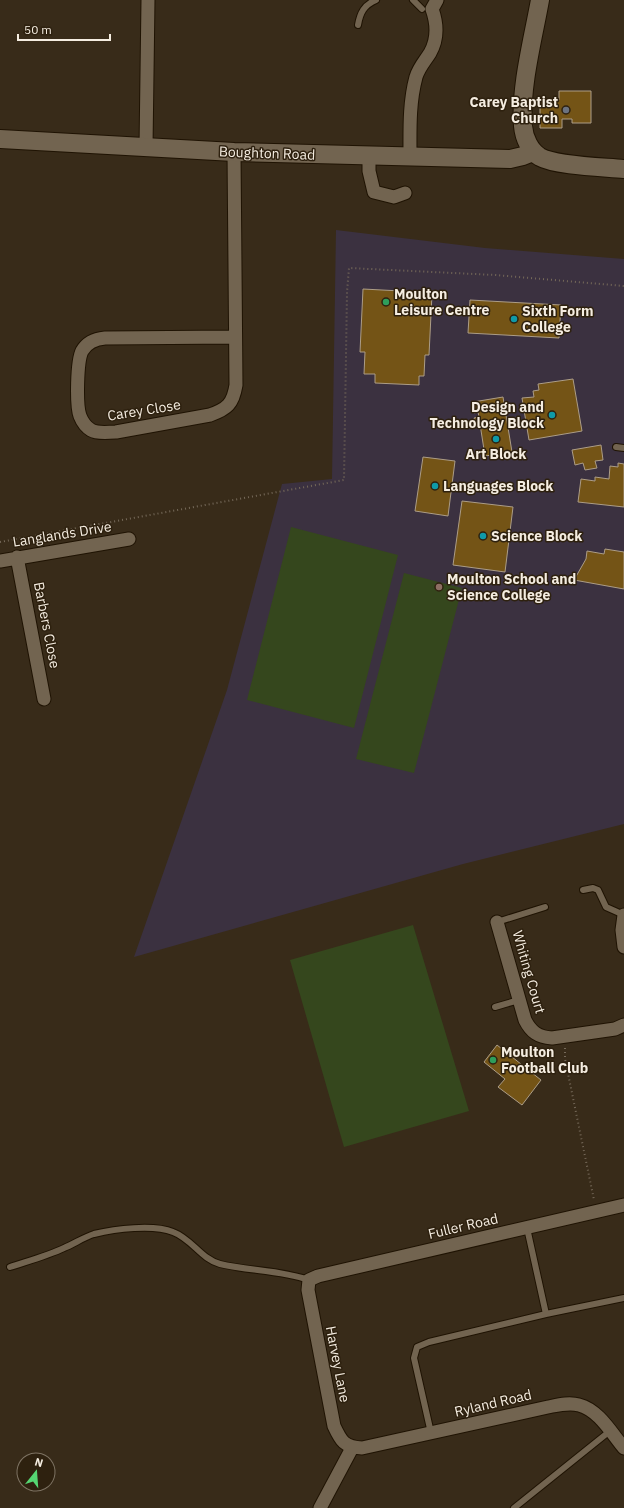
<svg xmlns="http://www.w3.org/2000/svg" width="624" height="1508" font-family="'IBM Plex Sans',sans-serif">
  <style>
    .education { fill: #3b3140 }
    .green { fill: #35471d }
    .building { fill: #745416; stroke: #ac9d87 }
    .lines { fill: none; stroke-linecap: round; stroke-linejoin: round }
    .lane-casing { stroke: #1f1303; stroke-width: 8 }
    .street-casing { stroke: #1f1303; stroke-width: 15 }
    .secondary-casing { stroke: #1f1303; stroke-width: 20 }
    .path { stroke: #756959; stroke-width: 2; stroke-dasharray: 1 3; stroke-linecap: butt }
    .lane { stroke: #726450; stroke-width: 6 }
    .street { stroke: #726450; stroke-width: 13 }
    .secondary { stroke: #726450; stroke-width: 18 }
    .worship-dot { fill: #6b7280; stroke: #2e210f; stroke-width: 1.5 }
    .leisure-dot { fill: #2e9e5b; stroke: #2e210f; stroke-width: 1.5 }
    .culture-dot { fill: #0f9aa8; stroke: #2e210f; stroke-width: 1.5 }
    .education-dot { fill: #8d6e63; stroke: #2e210f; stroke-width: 1.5 }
    .labels { text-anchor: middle; stroke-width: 3; stroke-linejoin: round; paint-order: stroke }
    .poi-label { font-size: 14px; font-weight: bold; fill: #f5ede1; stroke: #2e210f; text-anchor: start }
    .street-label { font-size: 14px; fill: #f5ede1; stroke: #2e210f }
  </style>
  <rect width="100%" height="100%" fill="#382b19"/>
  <path class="education" d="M336,230l149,18 139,11v565l-161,40 -329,93 93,-267 55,-206 50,-5z"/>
  <path class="green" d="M291,527l107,28 -44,173 -107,-28z
    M404,573l58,15 -48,185 -58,-14z
    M413,925l56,186 -125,36 -54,-187z"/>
  <path class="building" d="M559,91h32v32h-19v-4h-10v9h-22v-28h19z
    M363,289l38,2v2l31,1 -3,61h-4l-1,21h-5v9l-44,-2v-9h-11l1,-22h-5z
    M470,300l91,5 -2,33 -91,-5z
    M573,379l9,52 -53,9 -7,-42 12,-1 -1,-6 6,-1 -1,-6z
    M503,397l9,55 -27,4 -5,-32 -4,1 -2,-7 5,-1 -1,-5 -4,1 -1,-11z
    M601,445l2,15 -8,1 2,7 -12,2 -2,-7 -8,2 -3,-15z
    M423,457l32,4 -7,55 -33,-5z
    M618,463l6,1v43l-46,-5 3,-23 14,2v-4l14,2 1,-13 8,1z
    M462,501l51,6 -8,65 -52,-7z
    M605,549l19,3v37l-50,-9 12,-21 1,-8 17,3z
    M497,1045l44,35 -19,25 -24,-18 7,-8 -21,-17z"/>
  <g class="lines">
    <g class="lane-casing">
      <path id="lane" d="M413,0l9,9
        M358,25c2,-12 6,-20 18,-25
        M616,447l8,1
        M583,890l10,-2 5,2 8,17 18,8
        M497,922l48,-15
        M495,1007l24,-7
        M527,1228l19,86
        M10,1267c18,-6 37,-11 54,-19 10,-4 20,-11 30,-14 21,-5 59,-10 79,-2 19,7 28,27 47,32 29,7 60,6 89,16
        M431,1433l-17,-75 3,-11 12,-5 117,-28 78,-16
        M514,1508l96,-77"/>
    </g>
    <g class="street-casing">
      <path id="street" d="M146,147l2,-147
        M234,152l2,233c-3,19 -9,24 -26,30l-94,17c-8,0 -18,2 -25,-2 -5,-3 -9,-9 -11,-14 -4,-11 -3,-55 2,-65 5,-9 13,-12 23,-13l130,-1
        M369,156v15l5,21 20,5 11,-4
        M410,156c0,-27 -1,-53 6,-79 3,-10 9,-16 14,-24 8,-14 7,-30 2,-44l5,-9
        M17,557l27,142
        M0,561l129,-22
        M624,915l-2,15 2,17
        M497,922l28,98c6,12 13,17 27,18l63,-9 9,-4
        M624,1205l-306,71 -9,4 -1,10 26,136c7,15 10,21 28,22l186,-41c10,-2 21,-5 31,-2 20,5 33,29 45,43
        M320,1508l32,-60"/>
    </g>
    <g class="secondary-casing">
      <path id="secondary" d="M540,0c-7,39 -20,87 -17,126 1,12 7,25 17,31 16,9 64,10 84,12
        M0,139l234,13 276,7 13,-3 10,-4"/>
    </g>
    <path class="path" d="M0,542l344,-62 3,-188 2,-24 146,7 129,11
      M565,1048v11l29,141"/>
    <use href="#lane" class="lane"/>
    <use href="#street" class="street"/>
    <use href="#secondary" class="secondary"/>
  </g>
  <circle class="worship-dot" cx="566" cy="110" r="4"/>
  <g class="leisure-dot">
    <circle cx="386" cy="302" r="4"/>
    <circle cx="493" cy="1060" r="4"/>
  </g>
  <g class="culture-dot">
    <circle cx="514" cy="319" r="4"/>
    <circle cx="552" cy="415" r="4"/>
    <circle cx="496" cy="439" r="4"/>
    <circle cx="435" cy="486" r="4"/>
    <circle cx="483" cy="536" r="4"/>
  </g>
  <circle class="education-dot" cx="439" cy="587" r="4"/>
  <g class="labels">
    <g class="poi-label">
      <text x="558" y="107" text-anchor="end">Carey Baptist<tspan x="558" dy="16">Church</tspan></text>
      <text x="394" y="299">Moulton<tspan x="394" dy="16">Leisure Centre</tspan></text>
      <text x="522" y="316">Sixth Form<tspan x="522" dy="16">College</tspan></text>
      <text x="544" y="412" text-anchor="end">Design and<tspan x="544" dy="16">Technology Block</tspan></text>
      <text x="496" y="459" text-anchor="middle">Art Block</text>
      <text x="443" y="491">Languages Block</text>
      <text x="491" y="541">Science Block</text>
      <text x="447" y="584">Moulton School and<tspan x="447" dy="16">Science College</tspan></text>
      <text x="501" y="1057">Moulton<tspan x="501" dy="16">Football Club</tspan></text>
    </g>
    <g class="street-label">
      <text transform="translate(267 153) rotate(2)" y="5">Boughton Road</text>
      <text transform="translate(144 410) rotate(-9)" y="5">Carey Close</text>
      <text transform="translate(62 534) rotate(-9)" y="5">Langlands Drive</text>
      <text transform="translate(47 625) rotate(79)" y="5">Barbers Close</text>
      <text transform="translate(529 972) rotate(74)" y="5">Whiting Court</text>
      <text transform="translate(463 1226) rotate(-13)" y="5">Fuller Road</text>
      <text transform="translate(338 1364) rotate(79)" y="5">Harvey Lane</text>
      <text transform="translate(493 1403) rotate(-13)" y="5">Ryland Road</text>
    </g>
  </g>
  <g transform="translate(36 1472) rotate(17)"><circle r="19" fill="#2e210f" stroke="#7e7363"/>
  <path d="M0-3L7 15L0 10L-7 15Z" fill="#55d672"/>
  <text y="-6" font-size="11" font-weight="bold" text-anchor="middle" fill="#f5ede1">N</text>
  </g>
  <path d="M18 34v6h92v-6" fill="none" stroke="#f5ede1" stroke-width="2"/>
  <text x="24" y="34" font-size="12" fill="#f5ede1" stroke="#2e210f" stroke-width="3" paint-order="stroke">50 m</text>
</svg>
